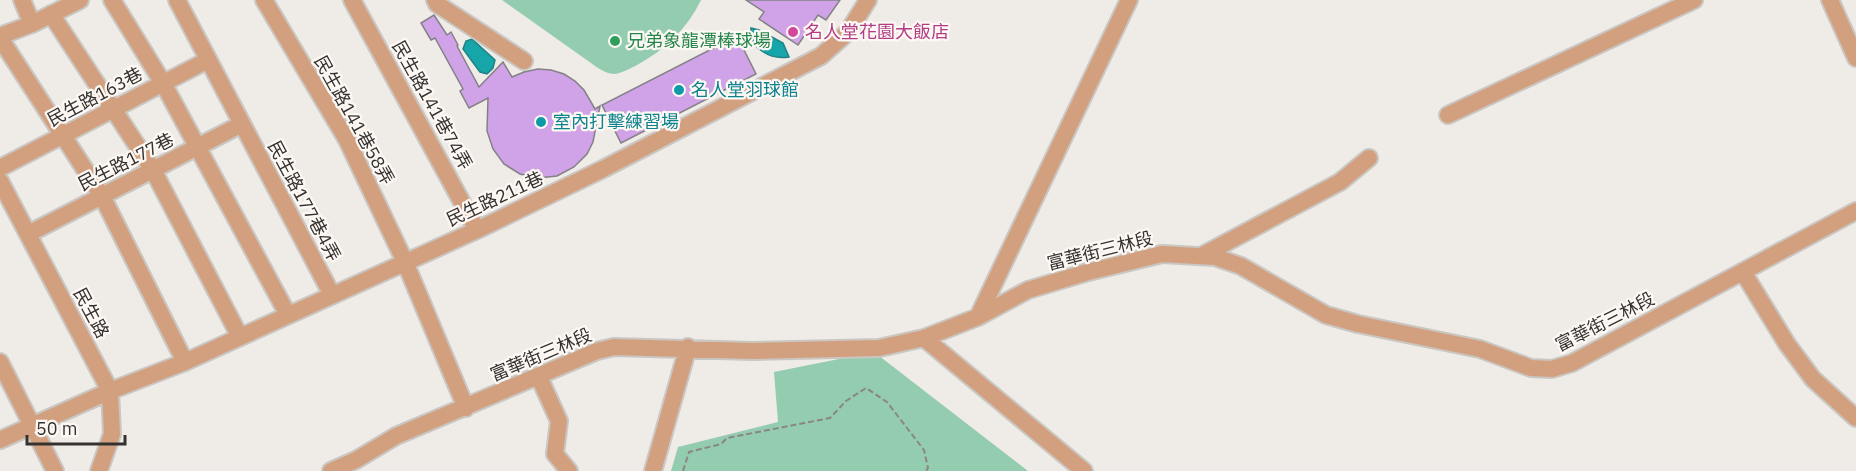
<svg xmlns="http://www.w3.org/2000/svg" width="1856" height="471" font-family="'IBM Plex Sans','Noto Sans TC',sans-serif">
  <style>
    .green { fill: #94ccb0 }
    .water { fill: #16a5a9; stroke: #1f8285; stroke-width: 1.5 }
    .building { fill: #d0a2e7; stroke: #848186; stroke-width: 1.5 }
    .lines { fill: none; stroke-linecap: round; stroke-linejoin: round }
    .minor-casing { stroke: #cac6c2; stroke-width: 20 }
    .path { stroke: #898683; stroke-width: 2; stroke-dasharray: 6 3; stroke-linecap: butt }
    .minor { stroke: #d3a07f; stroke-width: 16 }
    .hotel-dot { fill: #d1479c; stroke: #fdf8f3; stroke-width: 2 }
    .leisure-dot { fill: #2e9e5b; stroke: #fdf8f3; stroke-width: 2 }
    .culture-dot { fill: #0f9aa8; stroke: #fdf8f3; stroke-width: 2 }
    .labels { text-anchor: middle; stroke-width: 4.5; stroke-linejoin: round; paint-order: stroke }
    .hotel-label { font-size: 18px; fill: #b23c85; stroke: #fdf8f3; text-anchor: start }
    .leisure-label { font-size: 18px; fill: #27864d; stroke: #fdf8f3; text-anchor: start }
    .culture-label { font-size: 18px; fill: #0d838f; stroke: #fdf8f3; text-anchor: start }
    .street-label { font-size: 18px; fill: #343230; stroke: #fdf8f3 }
  </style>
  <rect width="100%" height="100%" fill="#efebe6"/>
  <path class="green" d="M502,0h199c-14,29 -36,50 -64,65 -6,3 -15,8 -22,9 -6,0 -12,-3 -17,-6z
    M874,352l154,119h-357l7,-24 100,-25 -4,-50z"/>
  <path class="water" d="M751,28l8,2 24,13 6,14c-18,3 -40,-8 -38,-29z
    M472,39l23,21 -2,8 -6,6 -7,-2 -17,-23 3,-8z"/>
  <path class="building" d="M746,0h94l-14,20 -8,-5 -20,30 -39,-26 5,-7z
    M434,15l13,20 4,-3 7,13 -1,1 22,41 24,-25 9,15 12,-5 14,-3 13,1 13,4 11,7 9,9 11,19 5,-3 -7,36 -6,12 -13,13 -17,9 -19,2 -18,-4 -16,-10 -11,-15 -6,-18 1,-33 -19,10 -9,-17 3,-2 -28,-51 -4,2 -10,-17z
    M737,36l19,38 -135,69 -19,-38z"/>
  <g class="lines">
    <g class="minor-casing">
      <path id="minor" d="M22,0l10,24
        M112,0l51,83 125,232
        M177,0l155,295
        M264,0l83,140 58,122 61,146
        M352,0l125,230
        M435,0l2,4 87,57
        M1830,0l26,58
        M51,14l102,156 87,167
        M0,36l32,-12 48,-24
        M0,38l102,158 83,166
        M1448,115l246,-115
        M0,168l208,-108
        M0,181l110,210 2,43 -13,37
        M28,234l214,-110
        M1201,256l139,-74 29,-24
        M1743,272l44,72 26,35 43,39
        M978,317l151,-317
        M924,338l160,133
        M0,362l55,109
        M539,377l20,44 -4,33 14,17
        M0,440l110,-49 75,-29 292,-132 126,-61 218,-113 27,-24 20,-32
        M331,471l25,-11 40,-24 201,-85 17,-4 139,4 126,-3 45,-10 54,-21 50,-27 60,-18 74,-18 53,3 26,9 85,49 32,9 122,25 51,19 21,1 20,-6 284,-152
        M653,471l35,-124"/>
    </g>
    <path class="path" d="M683,471l6,-19 32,-8 6,-6 103,-20 16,-17 20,-13 21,14 37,48 4,18 -2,3"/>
    <use href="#minor" class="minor"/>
  </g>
  <circle class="hotel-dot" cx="793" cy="32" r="6"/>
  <circle class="leisure-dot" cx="615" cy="41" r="6"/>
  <g class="culture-dot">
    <circle cx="679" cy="90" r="6"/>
    <circle cx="541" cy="122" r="6"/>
  </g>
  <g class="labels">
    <g class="hotel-label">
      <text x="805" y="38">名人堂花園大飯店</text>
    </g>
    <g class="leisure-label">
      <text x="627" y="47">兄弟象龍潭棒球場</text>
    </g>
    <g class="culture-label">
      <text x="691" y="96">名人堂羽球館</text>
      <text x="553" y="128">室內打擊練習場</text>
    </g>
    <g class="street-label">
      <text transform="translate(95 97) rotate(-28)" y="6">民生路163巷</text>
      <text transform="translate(432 105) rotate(61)" y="6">民生路141巷74弄</text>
      <text transform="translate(354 120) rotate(61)" y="6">民生路141巷58弄</text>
      <text transform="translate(126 162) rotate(-27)" y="6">民生路177巷</text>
      <text transform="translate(495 199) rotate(-25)" y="6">民生路211巷</text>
      <text transform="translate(304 201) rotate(62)" y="6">民生路177巷4弄</text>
      <text transform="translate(1100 251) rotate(-14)" y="6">富華街三林段</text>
      <text transform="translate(91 313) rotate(62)" y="6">民生路</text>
      <text transform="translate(1605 322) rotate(-27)" y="6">富華街三林段</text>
      <text transform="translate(541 355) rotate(-23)" y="6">富華街三林段</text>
    </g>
  </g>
  <path d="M27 435v9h98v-9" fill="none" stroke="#343230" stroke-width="3"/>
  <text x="36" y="435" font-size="18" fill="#343230" stroke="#fdf8f3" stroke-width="4.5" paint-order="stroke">50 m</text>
</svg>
